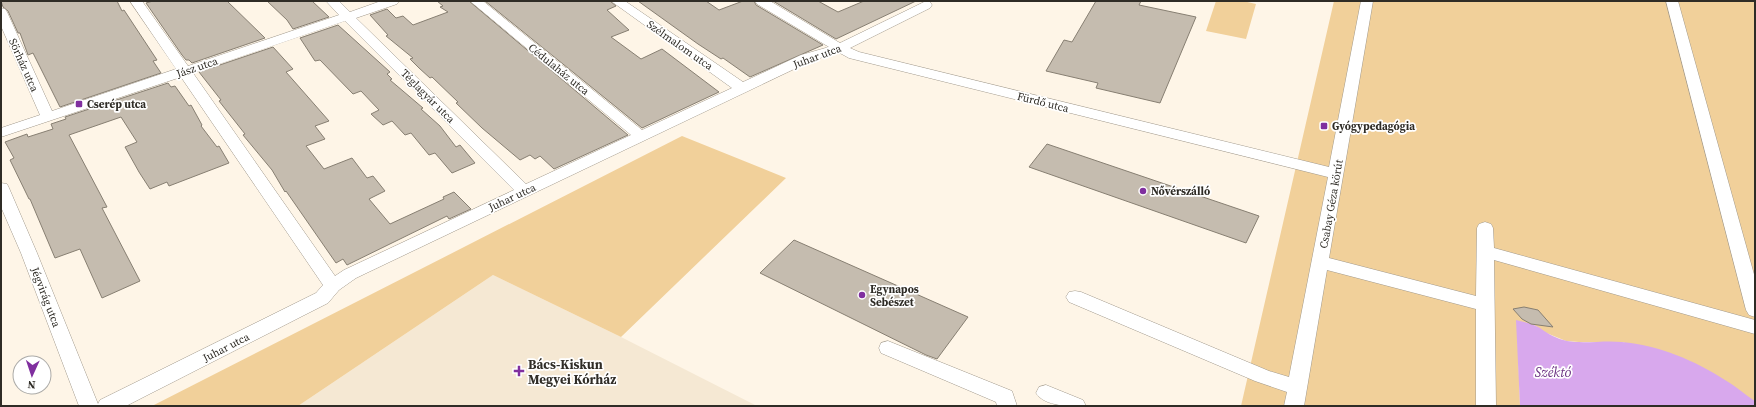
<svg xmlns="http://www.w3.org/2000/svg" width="1756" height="407" font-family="'Source Serif 4',serif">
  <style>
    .built { fill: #f5e8d3 }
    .green { fill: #f1d09a }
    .water { fill: #d8a8ed }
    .building { fill: #c5bcaf; stroke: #877f72 }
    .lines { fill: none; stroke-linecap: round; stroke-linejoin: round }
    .minor-casing { stroke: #a29a8d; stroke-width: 1 }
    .minor { fill: #fff; fill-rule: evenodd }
    .poi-dot { fill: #802f9f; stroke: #fff; stroke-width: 1.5 }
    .labels { text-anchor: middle; stroke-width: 3.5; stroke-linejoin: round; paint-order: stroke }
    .street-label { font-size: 11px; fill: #2f2c26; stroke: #fff }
    .poi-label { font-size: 11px; font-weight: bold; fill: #2f2c26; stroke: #fff; text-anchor: start }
    .near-poi-label { font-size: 13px; font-weight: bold; fill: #2f2c26; stroke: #fff; text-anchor: start }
    .near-water-label { font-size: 14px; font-style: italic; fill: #6b3181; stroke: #fff }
  </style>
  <rect width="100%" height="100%" fill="#fef5e7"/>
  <path class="built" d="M493,275l128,62 136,69h-459z"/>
  <path class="green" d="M1216,1h27l13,3 -10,35 -40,-8z
    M1334,1h421v400l-132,-59h-44l-13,-1 -22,-9 -8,-6 -19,-5 3,85h-279z
    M682,136l104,42 -165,159 -128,-62 -195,131h-146z"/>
  <path class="water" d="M1516,320c8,2 18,4 24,8 8,6 17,11 27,13 18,3 37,-1 55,1 36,3 74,19 103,38 11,6 20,15 30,21v5h-235z"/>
  <path class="building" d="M1,1h116l5,10 2,-1 33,50 -4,1 8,12 -101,34 -27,-54 -5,2 -8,-22h-2l-10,-22 -5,-4z
    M153,1h74l38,37 -73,25 -3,-3h-3l-4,-5 -36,-52z
    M267,1h45l17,16 -36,12 -6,-9z
    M437,1h32l159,134 -74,34 -14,-13 -5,3 -5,-4 -10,5 -38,-32 -26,-25 2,-1 -26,-25 -2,1 -11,-10 -9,-9 3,-1 -27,-22 2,-1 -18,-20 17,-6 9,9 7,-2 10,9 35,-13 -8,-5 3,-1z
    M485,1h125l6,5 -9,4 22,20 -18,7 30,22 21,-10 57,43 -77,36z
    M638,1h68l13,9 24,-9h11l2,4 67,40 -73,32 -27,-19 -2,1 -23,-15z
    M773,1h45l20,11 26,-11h52l-80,38z
    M1096,1h45l-2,4 57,12 -36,86 -64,-15 2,-5 -52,-12 18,-31 8,2z
    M338,25l52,47 -3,2 5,5 -2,1 33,28 -2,1 19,17 16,21 4,-2 15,18 -23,10 -17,-20 -6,2 -18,-22 -6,2 -13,-14 -9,4 -12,-11 8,-4 -18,-19 -8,3 -33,-34 -5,1 -15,-23z
    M273,47l20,22 -7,3 43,49 -14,5 10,13 -19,7 18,23 28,-11 15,20 6,-2 12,15 -16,8 21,25 54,-25 -1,-2 11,-5 17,17 -22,10 -2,-3 -100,49 -4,-6 -7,4 -50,-72 -1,1 -13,-22 -29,-35 2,-1 -26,-33 2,-1 -22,-28z
    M168,83l3,4 4,-1 14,20 2,-1 11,20 -1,1 16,21 2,-1 10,17 -60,23 -2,-4 -17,7 -11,-17 -14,-25 12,-5 -16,-25 -52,18 38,72 -5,1 38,73 -38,17 -22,-49 -25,9 -25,-59h-1l-19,-39 4,-2 -9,-16 22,-8 1,3 25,-8 -2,-5 15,-5 -1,-2z
    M1047,144l212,72 -13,27 -217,-76z
    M794,240l174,77 -31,42 -11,-4 -166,-82z
    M1524,307l14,3 15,17 -22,-3 -9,-5 -9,-10z"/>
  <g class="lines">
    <g class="minor-casing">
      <path id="minor" d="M130,1h12l46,65 151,-51 -13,-14h13l11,11 31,-11h18l-2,3 -41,14 170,166 105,-49 -161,-134h13l159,129 90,-42 -121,-87h14l118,81 58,-27 28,-8 -72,-43 -2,-3h15l70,42 86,-42 4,1 2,3 -2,3 -80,40 9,4 470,115 32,-166h12l-44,257 147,38 1,-68 2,-4 6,-2 6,2 2,4 1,20 261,72v14l-261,-74 2,146h-20v-97l-149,-39 -23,136h-20l3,-14 -32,-11 -186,-79 -3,-5 3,-5 6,-1 6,1 188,79 20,6 39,-200 -479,-119 -11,-6 -27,9 -455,217 -17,12 -11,13 -202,103h-47l-58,-153 -20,-46v-24l6,1 2,4 28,65 61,151 2,-4 216,-107 7,-8 -142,-208 -180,60v-9l39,-13 -39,-89v-18l4,1 2,3 45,99 124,-42zM345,21l169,169 -170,80 -9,6 -142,-203z
        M1666,1h12l77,277v39l-6,-2 -3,-5z
        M888,341l124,50 5,15h-20l-1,-4 -115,-49 -2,-5 2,-5z
        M1046,385l37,15 3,6c-16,0 -41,1 -50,-13l3,-6z"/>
    </g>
    <use href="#minor" class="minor"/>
  </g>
  <g class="poi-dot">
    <rect x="75" y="100" width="8" height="8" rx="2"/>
    <rect x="1320" y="122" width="8" height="8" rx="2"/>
    <circle cx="1143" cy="191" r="4"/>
    <circle cx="862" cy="295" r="4"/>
    <path d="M517 365h4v4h4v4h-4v4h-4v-4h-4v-4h4z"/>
  </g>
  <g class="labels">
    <g class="street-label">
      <text transform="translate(680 45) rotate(35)" y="4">Szélmalom utca</text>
      <text transform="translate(817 56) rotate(-20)" y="4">Juhar utca</text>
      <text transform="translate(24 65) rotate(66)" y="4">Sörház utca</text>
      <text transform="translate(197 67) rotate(-19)" y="4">Jász utca</text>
      <text transform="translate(559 69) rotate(39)" y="4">Cédulaház utca</text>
      <text transform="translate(428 96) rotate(45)" y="4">Téglagyár utca</text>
      <text transform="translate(1043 102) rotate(14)" y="4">Fürdő utca</text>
      <text transform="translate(512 197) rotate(-25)" y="4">Juhar utca</text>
      <text transform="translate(1331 204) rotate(-80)" y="4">Csabay Géza körút</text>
      <text transform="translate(46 297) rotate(69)" y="4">Jégvirág utca</text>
      <text transform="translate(226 347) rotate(-27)" y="4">Juhar utca</text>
    </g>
    <g class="poi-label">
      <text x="87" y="108">Cserép utca</text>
      <text x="1332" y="130">Gyógypedagógia</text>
      <text x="1151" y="195">Nővérszálló</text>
      <text x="870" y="293">Egynapos<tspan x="870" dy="13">Sebészet</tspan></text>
    </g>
    <g class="near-poi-label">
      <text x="528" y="369">Bács-Kiskun<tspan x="528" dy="15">Megyei Kórház</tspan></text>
    </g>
    <g class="near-water-label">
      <text x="1553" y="377">Széktó</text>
    </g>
  </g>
  <rect width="1756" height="407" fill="none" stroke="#2f2c26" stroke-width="4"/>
  <g transform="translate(32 375) rotate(183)"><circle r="19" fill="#ffffff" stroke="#acaba8"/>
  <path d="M0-3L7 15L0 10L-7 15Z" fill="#802f9f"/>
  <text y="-6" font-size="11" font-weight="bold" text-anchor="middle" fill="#2f2c26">N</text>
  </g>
</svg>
